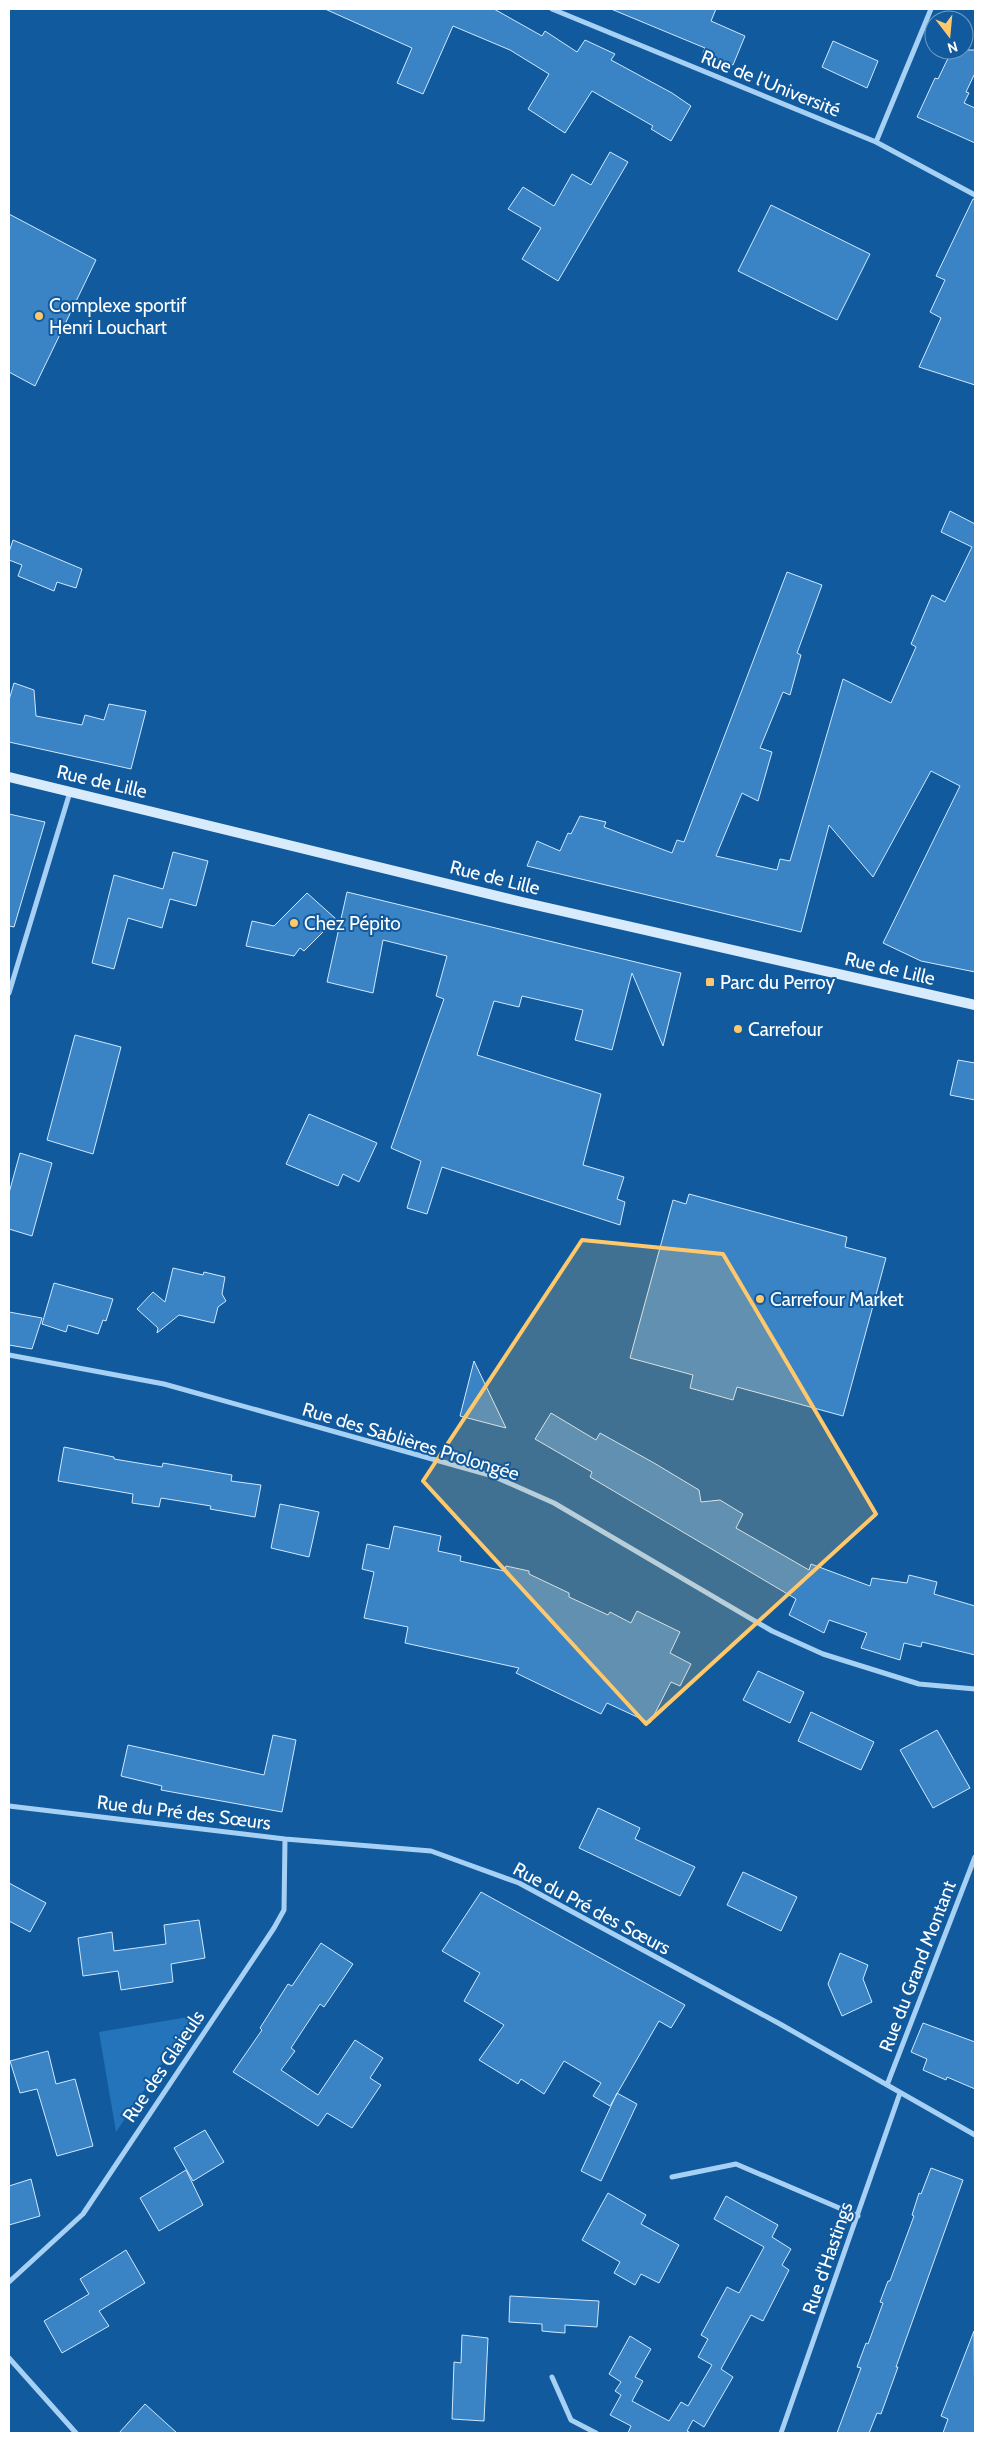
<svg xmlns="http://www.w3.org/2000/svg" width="984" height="2442" font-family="Cabin,sans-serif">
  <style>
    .green { fill: #2474bb }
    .building { fill: #3a83c4; stroke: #cfe8fe }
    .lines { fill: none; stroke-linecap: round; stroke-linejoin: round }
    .minor { stroke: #a7d0f5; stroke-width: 5 }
    .secondary { stroke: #d7ebfd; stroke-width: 10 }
    .marked { fill: #ffc86a; fill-opacity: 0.2; stroke: #ffc86a; stroke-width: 4; stroke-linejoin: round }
    .poi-dot { fill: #ffc86a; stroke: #115a9d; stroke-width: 2 }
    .labels { text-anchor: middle; stroke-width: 4; stroke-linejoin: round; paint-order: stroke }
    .street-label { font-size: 19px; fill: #fff; stroke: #115a9d }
    .poi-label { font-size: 19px; fill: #fff; stroke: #115a9d; text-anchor: start }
  </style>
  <rect width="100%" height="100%" fill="#115a9d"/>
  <path class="green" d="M194,2016l-78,116 -17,-100z"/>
  <path class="building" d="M325,9h169l48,27 3,-5 32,21 8,-12 30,14 -4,6 61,33 19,13 -20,35 -20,-12 2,-3 -61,-35 -27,42 -37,-24 21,-35 -39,-24 -57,-24 -30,68 -26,-11 15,-35z
    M611,9h105l-5,12 34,15 -12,29 -30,-12 2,-5z
    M833,41l45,20 -11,27 -45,-21z
    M952,50h23v23l-9,19 3,1 -5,10 11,5v35l-58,-26 18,-39 3,1z
    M610,152l18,10 -70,119 -36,-22 19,-31 -33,-19 15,-22 31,19 18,-32 19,11z
    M973,199h2v186l-56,-18 22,-49 -11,-6 15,-32 -9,-4z
    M771,205l99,49 -33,66 -99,-49z
    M9,214l87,46 -61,126 -26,-14z
    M950,511l25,13v448l-54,-11 -38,-18 77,-157 -29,-15 -58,106 -44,-52 -28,107 -274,-66 10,-25 23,10 8,-18 3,1 9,-18 26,6 -2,5 68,26 5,-13 7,2 103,-270 35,13 -25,68 4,2 -11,40 -7,-3 -23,56 12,4 -14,49 -16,-8 -26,63 61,14 3,-11 10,2 53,-182 48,24 25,-56 -5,-3 21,-49 13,7 27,-55 -31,-15z
    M13,540l69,29 -6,19 -19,-6 -3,9 -36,-15 4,-11 -13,-5v-8z
    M14,683l20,7 2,26 46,9 3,-10 19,5 5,-16 37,7 -15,58 -122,-27v-42z
    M9,814l36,8 -31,105 -5,-1z
    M173,852l35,9 -12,45 -26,-7 -8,29 -34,-10 -14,51 -22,-6 22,-88 49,14z
    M347,892l334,81 -18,73 -31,-73 -20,77 -37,-10 8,-30 -61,-14 -3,11 -25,-6 -17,54 124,39 -18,71 41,12 -7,22 8,3 -5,23 -178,-58 -15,47 -20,-6 14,-47 -30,-13 53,-149 -8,-3 11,-40 -64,-16 -10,53 -46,-11z
    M307,893l29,26 -32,32 -4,-3 -6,8 -48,-10 6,-25 22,5z
    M75,1035l46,12 -28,107 -46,-14z
    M958,1060l17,3v37l-25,-5z
    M309,1114l68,29 -18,39 -16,-8 -5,12 -52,-22z
    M20,1153l32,10 -20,73 -23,-7v-36z
    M689,1194l158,43 -2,10 41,11 -43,158 -106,-29 -4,13 -43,-12 3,-13 -63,-17 43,-158 13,4z
    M173,1268l30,7 1,-3 21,5 -3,17 4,7 -8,6 -4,16 -35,-8 -22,18 1,-5 -21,-19 16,-17 12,10z
    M54,1283l59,16 -7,22 -3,-1 -5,14 -30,-9 -2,7 -24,-8z
    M9,1312l33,6 -10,31 -23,-4z
    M474,1361l32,67 -46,-12z
    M551,1413l45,27 4,-7 54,30 45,27 2,12 19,-2 23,14 -7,14 73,42 2,-6 59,22 2,-8 35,5 2,-8 28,7 -3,12 41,12v49l-53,-13 -1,5 -17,-4 -4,17 -39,-12 6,-15 -38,-13 -5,13 -35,-18 7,-16 -206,-122 2,-5 -57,-33z
    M64,1447l50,10v2l48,8 1,-4 69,12 -1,6 30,4 -6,32 -45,-8 1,-3 -50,-8 -2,9 -27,-4 1,-9 -75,-13z
    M280,1504l39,8 -10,45 -38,-9z
    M394,1526l47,10 -3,15 23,5 -1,5 44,10 2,-5 23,5v3l40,19v4l39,18 2,-3 21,11 6,-12 43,21 -10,21 21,11 -11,22 -9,-4 -21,41 -43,-20 -6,11 -85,-41 3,-5 -114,-25 3,-16 -44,-9 10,-46 -12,-3 5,-25 22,5z
    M758,1671l46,21 -14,31 -47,-23z
    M811,1712l63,30 -13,28 -63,-29z
    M937,1730l33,58 -37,20 -33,-58z
    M273,1735l23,5 -14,72 -121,-22 1,-4 -41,-10 7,-31 136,30z
    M598,1808l42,20 -5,11 60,28 -15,29 -101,-48z
    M743,1872l54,25 -16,34 -54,-26z
    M9,1883l37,20 -16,29 -21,-11z
    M481,1892l204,113 -14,23 -12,-7 -49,85 -17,-10 8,-13 -37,-22 -20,33 -23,-15 -3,5 -39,-24 25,-35 -40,-24 16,-28 -38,-22z
    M199,1920l6,38 -34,6 2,18 -52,8 -3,-19 -35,5 -5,-38 34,-6 2,19 52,-7 -2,-19z
    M321,1943l32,21 -29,43 -4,-3 -29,44 4,3 -14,19 37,25 37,-55 28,18 -13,20 11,7 -29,43 -25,-15 -9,13 -85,-54 29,-42 -2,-2 28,-44 4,2z
    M840,1953l28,12 -5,14 9,23 -30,14 -14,-32z
    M923,2023l52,19v47l-28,-12 -1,3 -23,-10 4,-11 -16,-7z
    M48,2051l8,33 19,-5 18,67 -36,10 -20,-67 -17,4 -10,-32z
    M617,2093l20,11 -36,77 -20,-10z
    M205,2130l19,32 -31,19 -19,-33z
    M931,2168l32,12 -67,187h2l-17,47 -4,-1 -8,20h-32l24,-65 -4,-1 9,-24 2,1 15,-41 -3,-1 8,-21h2l24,-65 -2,-1 7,-22 2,1z
    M186,2170l17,35 -44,26 -19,-33z
    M31,2179l9,37 -31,9v-39z
    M608,2193l38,22 -5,9 38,21 -20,38 -18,-9 -6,11 -21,-12 6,-11 -38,-22z
    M726,2196l52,29 -6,12 19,12 -9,16 7,5 -26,51 -12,-6 -30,54 12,8 -29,50 -11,-7 -6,11 4,2h-63l3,-7 -21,-11 11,-20 -6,-4 6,-9 -12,-8 21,-38 21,13 -16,28 8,4 -11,20 37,20 12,-19 7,4 24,-41 -14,-8 10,-18 -7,-4 26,-48 12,6 25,-46 -50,-28z
    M126,2250l19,33 -46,28 10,15 -47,27 -18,-32 45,-27 -9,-15z
    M510,2296l89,5 -2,26 -32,-2v8l-13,-1 -10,-1v-7l-33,-2z
    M974,2331l1,102h-32l5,-14 -7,-3z
    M462,2335l26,3 -4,83 -32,-2 2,-57 7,1z
    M145,2404l32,29h-58z"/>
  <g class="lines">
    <path class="minor" d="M552,9l324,133 99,53
      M876,142l55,-133
      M9,993l61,-201
      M9,1355l155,29 329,92 61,27 218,128 51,23 96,30 56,5
      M9,1806l276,33 146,12 88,32 261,141 195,111
      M887,2085l88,-228
      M672,2177l64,-13 122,52
      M9,2282l74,-68 191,-286 10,-18 1,-71
      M9,2358l67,75
      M552,2377l19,43 25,13
      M781,2433l119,-340"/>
    <path class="secondary" d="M9,777l513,125 453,103"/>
  </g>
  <path class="marked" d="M582,1240l141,14 153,260 -230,210 -223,-243z"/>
  <g class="poi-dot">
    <circle cx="39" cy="316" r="5"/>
    <circle cx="294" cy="923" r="5"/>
    <rect x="705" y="977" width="10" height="10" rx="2.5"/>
    <circle cx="738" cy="1029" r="5"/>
    <circle cx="760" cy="1299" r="5"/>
  </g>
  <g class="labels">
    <g class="street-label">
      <text transform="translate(771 83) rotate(22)" y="7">Rue de l'Université</text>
      <text transform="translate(102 781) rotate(13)" y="7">Rue de Lille</text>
      <text transform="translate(495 877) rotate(14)" y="7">Rue de Lille</text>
      <text transform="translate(890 968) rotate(13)" y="7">Rue de Lille</text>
      <text transform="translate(411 1441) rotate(17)" y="7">Rue des Sablières Prolongée</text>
      <text transform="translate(184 1812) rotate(7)" y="7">Rue du Pré des Sœurs</text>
      <text transform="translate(592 1908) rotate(28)" y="7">Rue du Pré des Sœurs</text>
      <text transform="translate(917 1966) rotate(-69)" y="7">Rue du Grand Montant</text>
      <text transform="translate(163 2066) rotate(-56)" y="7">Rue des Glaieuls</text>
      <text transform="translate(827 2258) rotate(-71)" y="7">Rue d'Hastings</text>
    </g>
    <g class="poi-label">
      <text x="49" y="312">Complexe sportif<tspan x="49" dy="22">Henri Louchart</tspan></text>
      <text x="304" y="930">Chez Pépito</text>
      <text x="720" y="989">Parc du Perroy</text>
      <text x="748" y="1036">Carrefour</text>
      <text x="770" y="1306">Carrefour Market</text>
    </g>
  </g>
  <rect width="984" height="2442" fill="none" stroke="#ffffff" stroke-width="20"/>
  <g transform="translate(949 35) rotate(164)"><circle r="24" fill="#115a9d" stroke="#709cc4"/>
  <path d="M0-4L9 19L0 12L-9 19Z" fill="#ffc86a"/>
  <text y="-8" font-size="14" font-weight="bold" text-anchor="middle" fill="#ffffff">N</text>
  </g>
</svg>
